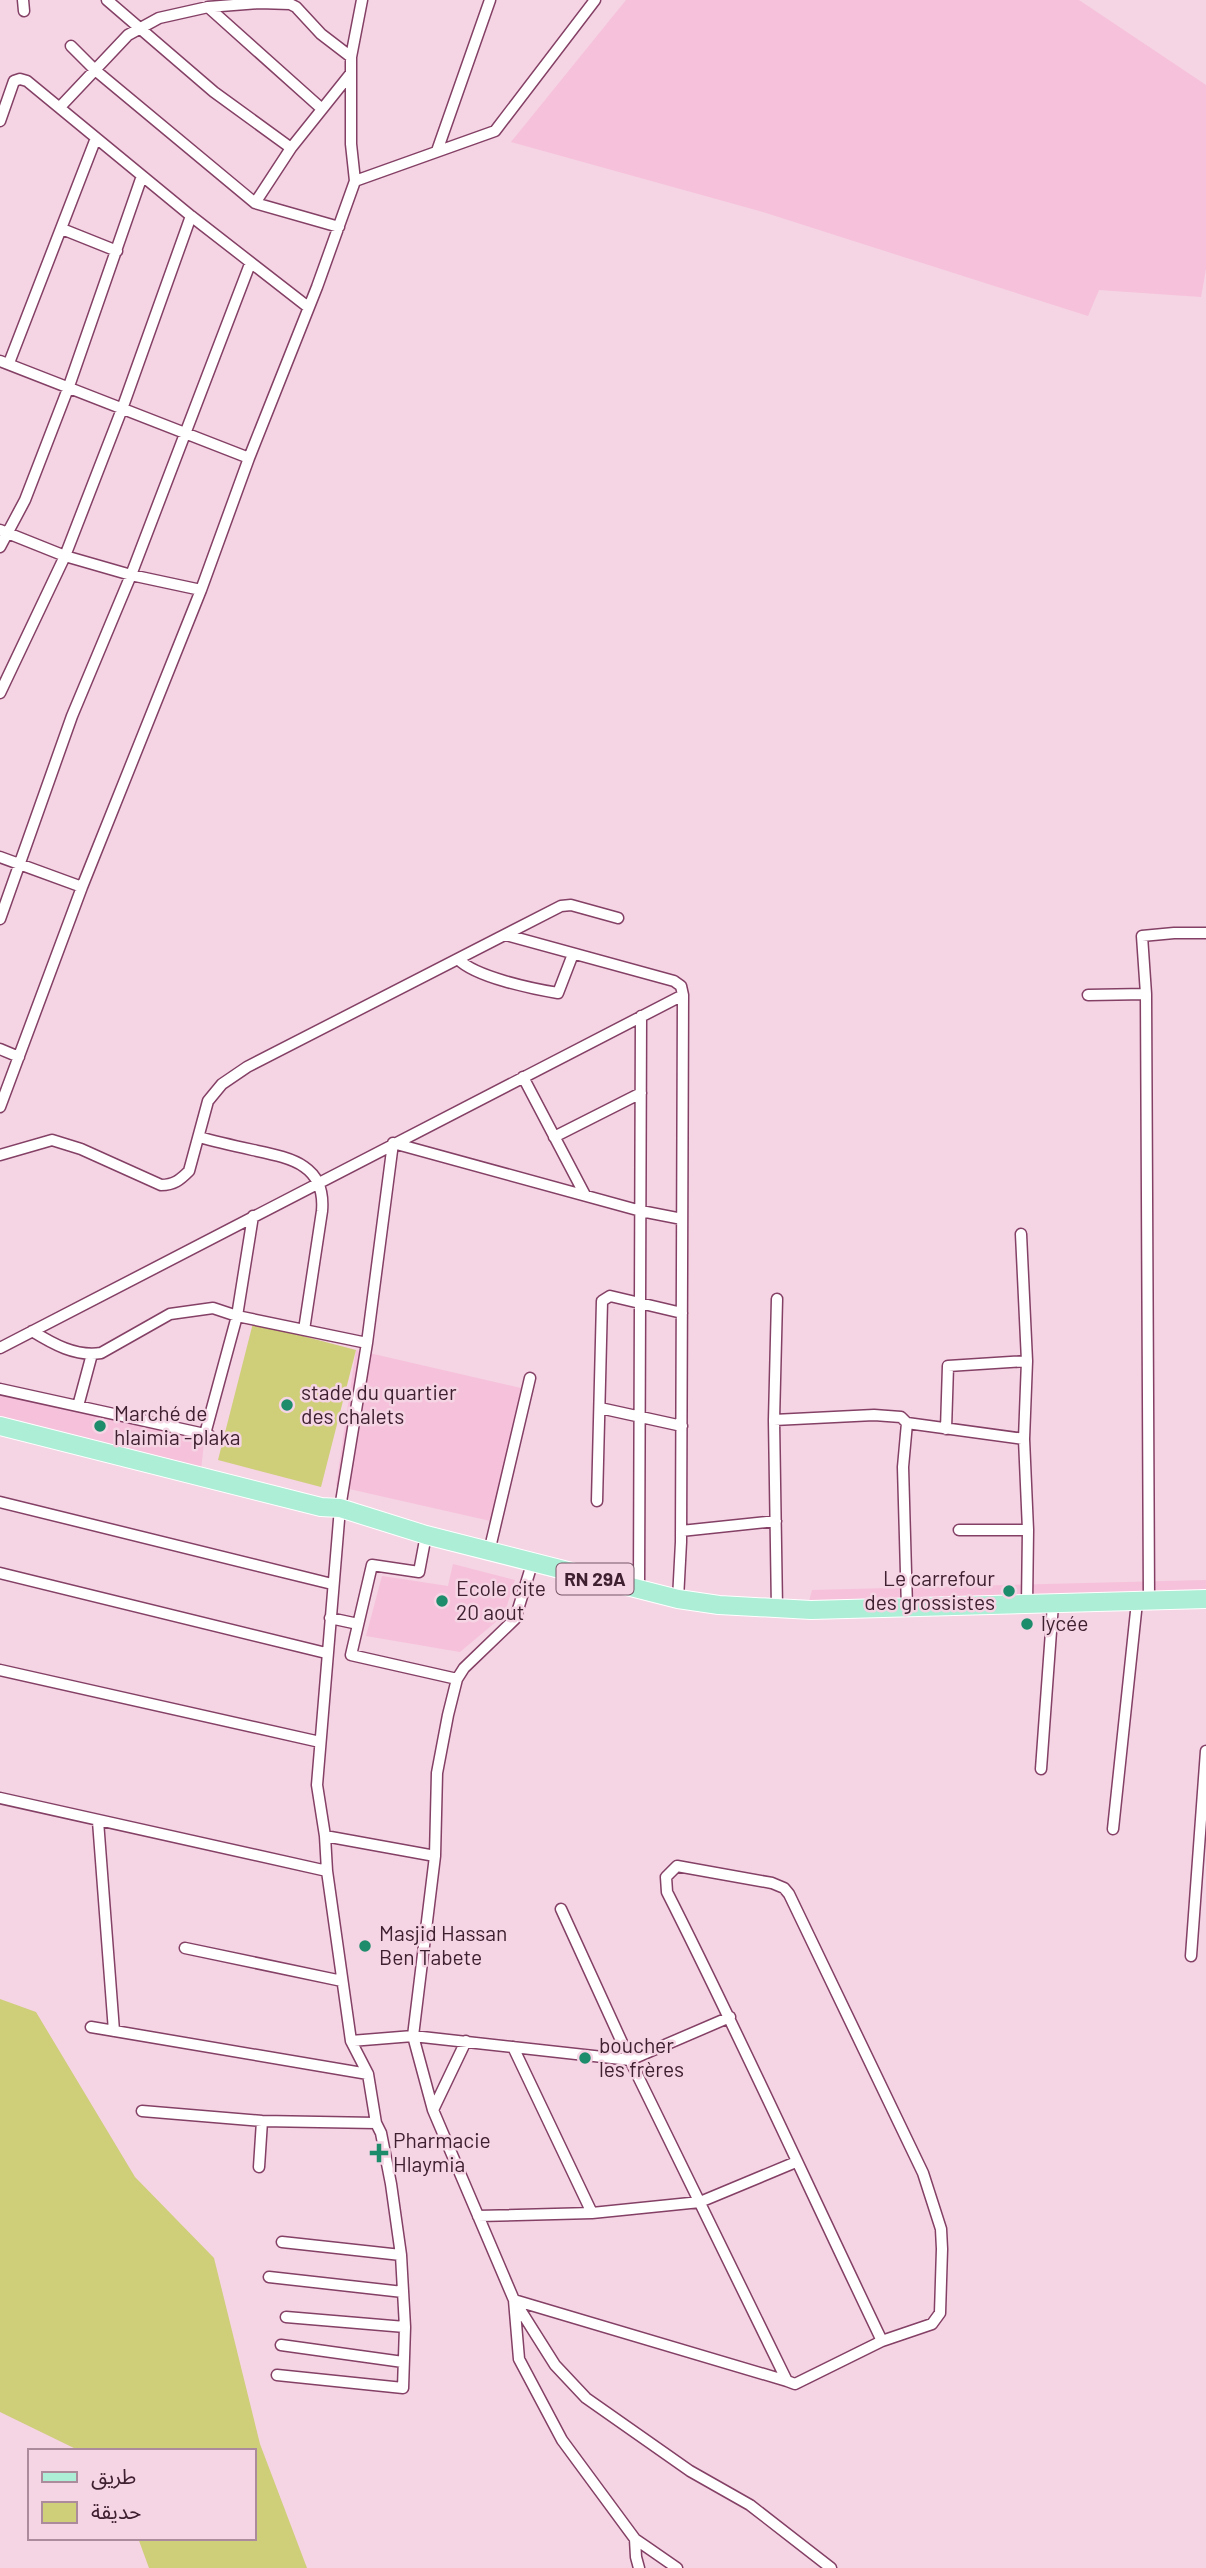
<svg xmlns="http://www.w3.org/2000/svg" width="1206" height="2568" font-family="Barlow,'Noto Sans Arabic',sans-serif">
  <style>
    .built { fill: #f6c1db }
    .green { fill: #cfce79 }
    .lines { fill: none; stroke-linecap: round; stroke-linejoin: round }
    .street-casing { stroke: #844065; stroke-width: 13 }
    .primary-casing { stroke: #fff; stroke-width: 20 }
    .street { stroke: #fff; stroke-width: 10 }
    .primary { stroke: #aceed6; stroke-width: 18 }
    .poi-dot { fill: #1d8c6b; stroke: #f5d4e4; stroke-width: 2.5 }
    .labels { text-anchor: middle; stroke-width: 5; stroke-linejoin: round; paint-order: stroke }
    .shield { fill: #f5d4e4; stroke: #755666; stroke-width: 2 }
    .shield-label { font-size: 19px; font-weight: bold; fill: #3e2030 }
    .poi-label { font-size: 21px; fill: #3e2030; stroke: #f5d4e4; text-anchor: start }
  </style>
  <rect width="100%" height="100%" fill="#f5d4e4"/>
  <path class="built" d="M626,0h453l127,85v184l-5,28 -102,-7 -11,26 -325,-104 -252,-70z
    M356,1350l165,38 -26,134 -159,-36z
    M0,1389l205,45 -4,36 -201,-52z
    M453,1564l62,16 -11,35 -44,37 -94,-16 16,-60 66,10z
    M1206,1580v12l-398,13 4,-15z"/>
  <path class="green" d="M253,1323l103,27 -35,137 -103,-27z
    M0,1999l36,13 99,165 79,81 46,186 47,124h-158l-11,-30h116v-87h-174l-80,-39z"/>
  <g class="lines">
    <g class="street-casing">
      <path id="street" d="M23,0l1,11
        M107,0l107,92 77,56
        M208,7l114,102
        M71,46l24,24 160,133 84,24
        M60,107l68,-72 31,-17 49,-11 51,-4 31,1 6,3 25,27 30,23
        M0,121l14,-40 6,-2 7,2 164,135 117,91
        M437,151l53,-151
        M355,181l-4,-37v-87l11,-57
        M255,203l36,-55 60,-75
        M62,229l55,22
        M0,361l249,97
        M9,363l87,-225
        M0,530l65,26 66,19 70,15
        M0,547l25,-47 44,-114 73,-210
        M0,693l65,-137 57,-147 69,-193
        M0,857l82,30
        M0,919l72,-203 59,-141 119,-311
        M506,935l168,46 7,5 2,9 -2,547 -3,57
        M458,959c17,18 75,30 100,34l15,-39
        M1146,994l3,607
        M1088,995l58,-1 -4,-58 32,-3h32
        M0,1049l19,8
        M523,1077l62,118
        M0,1107l82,-220 119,-297 48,-132 68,-171 38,-106 140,-50 100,-131
        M199,1137c18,5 36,9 54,13 37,8 73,14 69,61l-18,119
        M554,1137l87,-44
        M0,1155l52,-15 29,9 80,36c13,0 19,-5 28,-14l19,-70 14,-17 25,-17 314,-161 10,-1 47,13
        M1021,1234l6,127 -3,78 4,91 -1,75
        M777,1299l-3,121 100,-5 27,2 6,6 117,16
        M32,1331c21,13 44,26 69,22l69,-39 43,-6 24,8 130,27 26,-200 248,68 41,8
        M0,1348l683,-353
        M0,1389l209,46
        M78,1406l14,-52
        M600,1408l82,18
        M774,1420l3,189
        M946,1429l2,-63 79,-5
        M205,1434l32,-118 16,-100
        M597,1501l5,-200 8,-5 72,17
        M0,1502l332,82
        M959,1530h69
        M681,1531l95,-10
        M426,1535l-7,37 -47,-7 -21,90 106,24
        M489,1552l41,-174
        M532,1564l-17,55 -51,49 -7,11 -9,36 -11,58 -2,83 -22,180 20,74 81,190 41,65 31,33 104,73 60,34 81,63
        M0,1573l326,80
        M639,1590l2,-574
        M907,1608l-4,-141 4,-44
        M330,1618l28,6
        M0,1670l320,72
        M1041,1769l12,-165
        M0,1798l327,73
        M98,1821l16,210
        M1113,1829l24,-227
        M325,1836l110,20
        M561,1909l69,151 157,321 8,3 87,-43 50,-17 8,-11 2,-64 -1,-20 -18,-56 -134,-279 -5,-6 -12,-5 -95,-17 -11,11 1,15c75,148 143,299 215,449
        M185,1948l157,33
        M1191,1956l15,-205
        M91,2027l277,47
        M351,2041l62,-5 217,24 100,-43
        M513,2047l79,166
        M433,2110l33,-69
        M142,2111l120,10 114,2 -8,-49 -17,-33 -24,-170 -2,-35 -8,-51 23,-277 27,-165
        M259,2167l3,-46
        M478,2216l114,-3 108,-11 96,-40
        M282,2242l119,13
        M269,2277l134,15
        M286,2317l119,10
        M281,2345l122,17
        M277,2375l126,13 2,-61 -4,-72 -10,-71 -10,-51 -5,-10
        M635,2539l1,18 3,11
        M677,2568l-42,-29 -73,-99 -43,-81 -5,-59 273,81"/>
    </g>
    <g class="primary-casing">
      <path id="primary" d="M0,1426l321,81 19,1 86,27 252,64 41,6 92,5 395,-11"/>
    </g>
    <use href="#street" class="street"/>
    <use href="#primary" class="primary"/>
  </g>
  <g class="poi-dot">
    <circle cx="287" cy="1405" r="7"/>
    <circle cx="100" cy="1426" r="7"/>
    <circle cx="1009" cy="1591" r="7"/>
    <circle cx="442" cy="1601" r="7"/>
    <circle cx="1027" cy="1624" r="7"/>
    <circle cx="365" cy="1946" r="7"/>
    <circle cx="585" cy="2058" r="7"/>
    <path d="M375.5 2142.5h7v7h7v7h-7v7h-7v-7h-7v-7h7z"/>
  </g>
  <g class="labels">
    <rect class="shield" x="556.5" y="1563.5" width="77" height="31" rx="5"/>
    <g class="shield-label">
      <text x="595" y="1586">RN 29A</text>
    </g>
    <g class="poi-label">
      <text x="301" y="1400">stade du quartier<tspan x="301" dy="24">des chalets</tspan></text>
      <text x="114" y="1421">Marché de<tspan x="114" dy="24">hlaimia -plaka</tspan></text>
      <text x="995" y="1586" text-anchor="end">Le carrefour<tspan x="995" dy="24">des grossistes</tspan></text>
      <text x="456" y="1596">Ecole cite<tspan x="456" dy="24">20 aout</tspan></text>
      <text x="1041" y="1631">lycée</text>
      <text x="379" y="1941">Masjid Hassan<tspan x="379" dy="24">Ben Tabete</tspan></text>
      <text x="599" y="2053">boucher<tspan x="599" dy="24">les frères</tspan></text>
      <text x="393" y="2148">Pharmacie<tspan x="393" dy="24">Hlaymia</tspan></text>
    </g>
  </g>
  <rect x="28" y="2449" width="228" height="91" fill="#f5d4e4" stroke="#ac8c9c" stroke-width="2"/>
  <rect x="42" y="2472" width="35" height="10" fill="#aceed6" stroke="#ac8c9c" stroke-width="2"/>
  <text x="91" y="2484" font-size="21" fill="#3e2030">طريق</text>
  <rect x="42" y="2502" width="35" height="21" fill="#cfce79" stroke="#ac8c9c" stroke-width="2"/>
  <text x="91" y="2519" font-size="21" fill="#3e2030">حديقة</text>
</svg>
